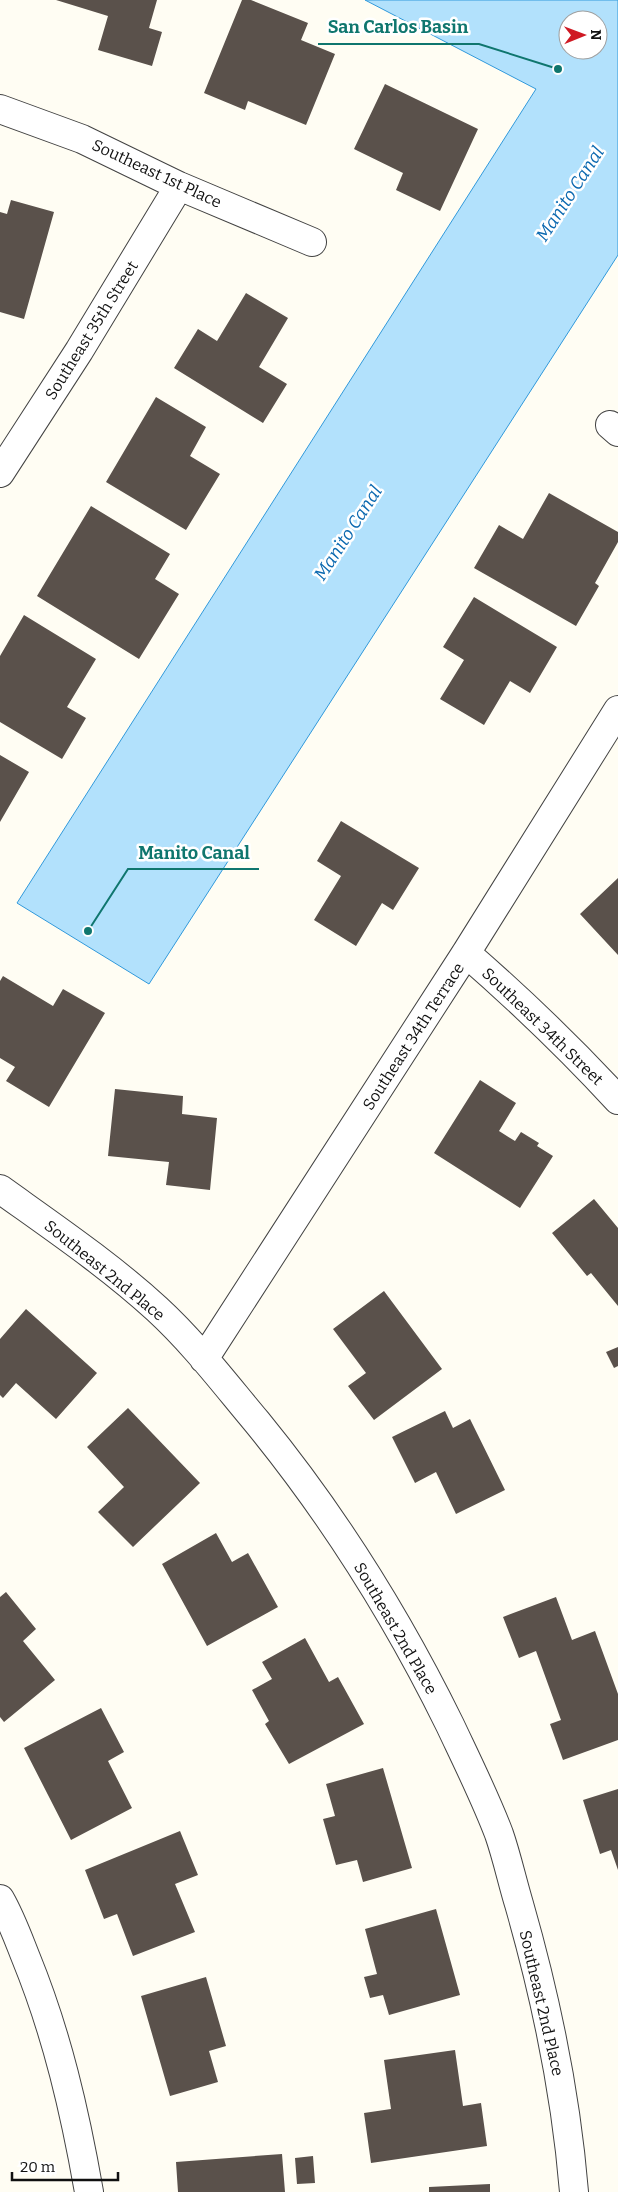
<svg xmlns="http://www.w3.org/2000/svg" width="618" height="2192" font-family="Bitter,serif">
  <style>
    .water { fill: #b2e1fc; stroke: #3199db; fill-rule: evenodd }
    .building { fill: #5a514b }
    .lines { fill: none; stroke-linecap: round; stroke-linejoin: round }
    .minor-casing { stroke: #434343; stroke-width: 30 }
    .minor { stroke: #fff; stroke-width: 28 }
    .labels { text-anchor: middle; stroke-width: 5; stroke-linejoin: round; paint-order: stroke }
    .street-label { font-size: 16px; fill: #101010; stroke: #fff }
    .water-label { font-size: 18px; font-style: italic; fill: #0b69b0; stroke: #fff }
    .leader { fill: none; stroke: #0f766e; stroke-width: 2 }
    .callout-dot { fill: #0f766e; stroke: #fff; stroke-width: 2 }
    .callout-label { font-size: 18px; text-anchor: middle; font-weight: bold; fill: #0f766e; stroke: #fff; stroke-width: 5; stroke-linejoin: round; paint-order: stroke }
  </style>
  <rect width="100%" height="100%" fill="#fffdf3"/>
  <path class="water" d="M365,0h253v255l-469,729 -132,-81 519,-814zM568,20h30v30h-30z"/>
  <path class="building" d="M56,0h101l-8,28 13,4 -10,34 -54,-16 10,-34z
    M242,0h9l57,23 -7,17 34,14 -29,71 -58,-24 -3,9 -41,-17z
    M385,84l93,45 -38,82 -44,-21 7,-17 -49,-24z
    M11,200l43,12 -30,107 -24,-7v-100l7,2z
    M246,293l42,25 -29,49 28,17 -24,39 -89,-55 24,-39 19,12z
    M156,397l50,30 -16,29 30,18 -34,56 -80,-48z
    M549,493l69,39v10l-23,41 4,3 -23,40 -102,-58 25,-43 24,14z
    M91,506l79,48 -15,25 24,15 -40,65 -102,-63z
    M474,597l83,50 -27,46 -20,-12 -26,44 -44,-26 24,-39 -21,-13z
    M24,615l72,44 -29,48 19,11 -24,41 -62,-37v-66z
    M0,755l29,17 -29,50z
    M341,821l78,47 -26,42 -11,-7 -26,43 -42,-26 27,-44 -24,-15z
    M618,878v77l-38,-41z
    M3,976l50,30 10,-17 42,24 -56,94 -43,-26 9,-14 -15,-9v-77z
    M480,1080l36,23 -17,28 16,10 6,-9 18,11 -2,3 16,10 -33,52 -86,-55z
    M115,1089l68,7 -1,18 35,4 -7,72 -44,-5 3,-23 -61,-6z
    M594,1199l24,29v78l-27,-33 -4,3 -35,-43z
    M384,1291l58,78 -68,51 -26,-34 18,-13 -33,-44z
    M26,1309l71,64 -41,46 -40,-36 -13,15 -3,-3v-56z
    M618,1347v19l-4,2 -8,-16z
    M128,1408l72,75 -67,64 -35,-35 26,-25 -37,-40z
    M445,1411l8,17 17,-9 35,71 -49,24 -20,-42 -21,11 -23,-46z
    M216,1533l16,29 16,-9 30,54 -71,39 -45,-82z
    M6,1592l30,37 -13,12 32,39 -51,42 -4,-5v-120z
    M556,1597l16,43 23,-9 23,63v46l-55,20 -13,-36 11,-4 -25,-69 -17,7 -16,-41z
    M305,1638l24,44 9,-5 26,47 -75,40 -24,-40 4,-3 -17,-31 20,-11 -10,-17z
    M101,1708l23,44 -16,9 24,47 -61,32 -47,-92z
    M383,1768l29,100 -49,14 -6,-22 -21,5 -13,-46 12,-3 -9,-32z
    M618,1789v81l-7,-20 -11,4 -17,-54z
    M180,1831l18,44 -23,9 20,48 -62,24 -16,-42 -13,5 -19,-49z
    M436,1909l24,86 -71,20 -6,-20 -13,3 -6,-21 13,-3 -12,-45z
    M206,1977l20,69 -17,5 9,31 -48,14 -29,-100z
    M455,2050l8,56 18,-3 6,43 -116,17 -7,-50 27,-4 -7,-49z
    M282,2154l3,38h-107l-2,-30z
    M313,2156l2,27 -18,1 -2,-26z
    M490,2184v8h-61v-5z"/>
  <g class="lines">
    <g class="minor-casing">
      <path id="minor" d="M0,109l82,30 97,47 133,56
        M610,425l8,7
        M0,473l79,-122 100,-165
        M466,953c54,47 104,95 152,147
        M0,1189c53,38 109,76 157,120 37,34 68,75 100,113 76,93 140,195 193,303 17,36 35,72 49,109 8,23 13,47 20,70 27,94 47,190 55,288
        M204,1359l262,-406 152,-243
        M0,1899c11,19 18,39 26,59 31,76 49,154 63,234"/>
    </g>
    <use href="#minor" class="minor"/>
  </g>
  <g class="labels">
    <g class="street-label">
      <text transform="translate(157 173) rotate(25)" y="6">Southeast 1st Place</text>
      <text transform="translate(91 330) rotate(-58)" y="6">Southeast 35th Street</text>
      <text transform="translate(543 1026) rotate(44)" y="6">Southeast 34th Street</text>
      <text transform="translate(413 1036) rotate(-57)" y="6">Southeast 34th Terrace</text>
      <text transform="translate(105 1270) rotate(39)" y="6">Southeast 2nd Place</text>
      <text transform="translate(396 1628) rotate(60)" y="6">Southeast 2nd Place</text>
      <text transform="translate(542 2003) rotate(77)" y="6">Southeast 2nd Place</text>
    </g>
    <g class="water-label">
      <text transform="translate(570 194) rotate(-57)" y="6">Manito Canal</text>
      <text transform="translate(348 533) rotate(-57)" y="6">Manito Canal</text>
    </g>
  </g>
  <path class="leader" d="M558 69L479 44H318M88 931L128 869H259"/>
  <g class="callout-dot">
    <circle cx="558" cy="69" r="5"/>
    <circle cx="88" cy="931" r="5"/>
  </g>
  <g class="callout-label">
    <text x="398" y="33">San Carlos Basin</text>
    <text x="194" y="859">Manito Canal</text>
  </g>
  <g transform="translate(583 35) rotate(89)"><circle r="24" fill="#ffffff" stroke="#9f9f9f"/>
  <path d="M0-4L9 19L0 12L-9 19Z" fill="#cf1923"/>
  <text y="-8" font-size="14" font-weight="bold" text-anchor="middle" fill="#101010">N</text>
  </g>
  <path d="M12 2172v8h106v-8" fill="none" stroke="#101010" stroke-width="2.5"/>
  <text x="20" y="2172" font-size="15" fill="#101010" stroke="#ffffff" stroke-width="4" paint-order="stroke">20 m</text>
</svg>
